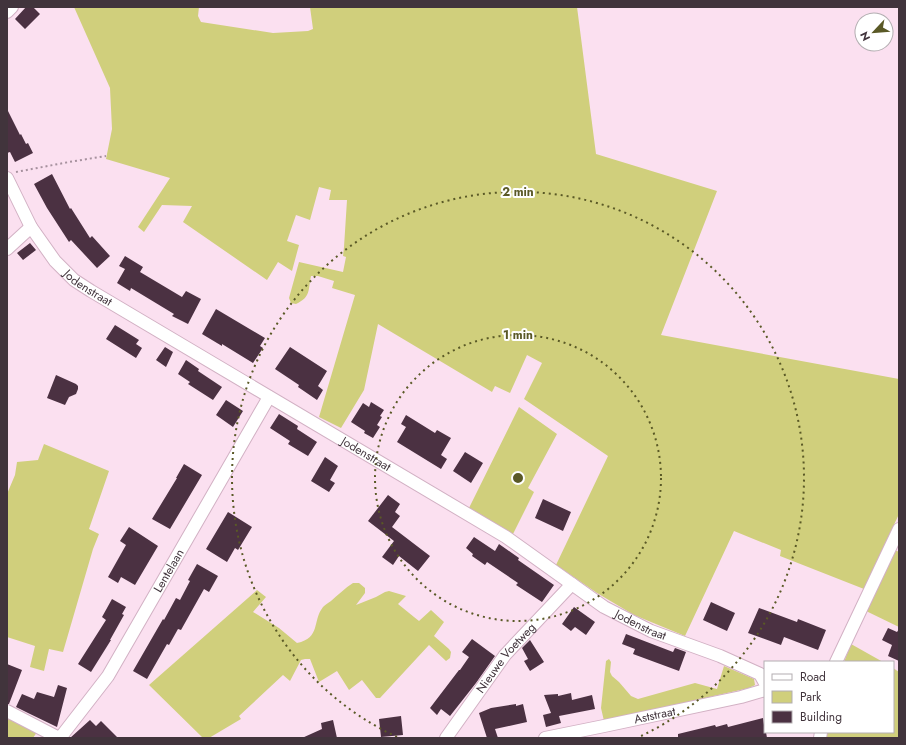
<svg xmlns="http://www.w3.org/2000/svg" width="906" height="745" font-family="Jost,sans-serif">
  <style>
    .green { fill: #d0cf7c }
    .building { fill: #4b3142 }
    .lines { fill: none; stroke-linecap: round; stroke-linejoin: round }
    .street-casing { stroke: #d2b1c4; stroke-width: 14 }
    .path { stroke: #a6919e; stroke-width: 2; stroke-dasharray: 2 3; stroke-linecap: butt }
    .street { stroke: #fff; stroke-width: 12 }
    .ring { fill: none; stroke: #5a5926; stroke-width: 2; stroke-dasharray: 2 4 }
    .labels { text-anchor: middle; stroke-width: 4; stroke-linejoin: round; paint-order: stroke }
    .street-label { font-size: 12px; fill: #41343c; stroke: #fff }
    .centre { fill: #5a5926; stroke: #fff; stroke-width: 2 }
    .ring-label { font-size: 12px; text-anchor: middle; font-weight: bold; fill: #5a5926; stroke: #fff; stroke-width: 4; stroke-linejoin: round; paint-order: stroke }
  </style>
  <rect width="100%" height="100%" fill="#fbe0f0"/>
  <path class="green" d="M74,7h125l-1,9 3,6 72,11 35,-2 5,-2 -3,-22h267l19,147 121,37 -56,144 238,44v135l-35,75 -84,-33 1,-6 -47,-19 -49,105 -51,-21 -37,-22 -41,-28 52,-109 -84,-57 18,-36 -15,-8 -17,38 -15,-7 -3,6 -114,-68 -14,66 -23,38 -22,-11 36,-122 -23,-7 2,-7 -16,-5h-7c-3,14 0,21 -15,28l-5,-1 -2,-5 10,-36 44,10 3,-15 -3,-1 1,-9 3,-47h-18l2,-10 -12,-3 -9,33 -14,-5 -9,26 12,4 -7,26 -14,-9 -11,18 -84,-58 9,-16 -30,-1 -18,27 -6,-5 32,-49 -64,-19 6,-30 -2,-41z
    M519,407l38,27 -29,54 6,4 -21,42 -44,-26z
    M44,444l65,27 -20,58 10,5 -6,15 -30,103 -14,-3 -5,22 -14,-4 5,-21 -28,-9v-143l8,-19 2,-13 21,-2z
    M895,550l4,2v75l-33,-16z
    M353,583h6l6,5v5l-9,12 20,-8 9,-5 4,-1 17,5 -8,8 16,13 5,4 12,-11 13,12 -10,14 15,13 2,3 -1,6 -4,3 -17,-16 -49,53h-4l-14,-18 -13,10 -12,-19 -18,11 -9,-23h-5l-4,1 -11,21 -7,-6 -44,41 2,3 -32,19h-6l-54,-53 108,-95 9,7 -13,15 26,16 18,15c24,-5 15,-22 26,-36 2,-2 5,-4 8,-6 7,-6 14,-13 22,-18z
    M851,644l32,18h-39z
    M609,659l2,3 -1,10 2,4 7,6 12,14 7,3 57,-16 22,6 7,-23 30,13 1,6 -6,3 -145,33 -3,-13 5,-47z
    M893,668l6,4v66h-74l1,-6h67z
    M7,716l30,16 -4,6h-26z"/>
  <path class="building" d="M26,7h7l7,7 -15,15 -10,-10z
    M7,109l13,26 1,-1 5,10 2,-1 5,10 -18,9 -5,-10 -3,1z
    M52,174l18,35 1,-1 19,30 2,-2 18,20 -13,12 -26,-28 -2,2 -22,-34 -13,-24z
    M30,243l6,7 -13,10 -6,-7z
    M125,256l18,11 -3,5 42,25 4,-6 15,8 -13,25 -16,-8 2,-2 -43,-26 -1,3 -13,-8 8,-14 -6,-3z
    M216,309l49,29 -5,8 3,2 -10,15 -31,-19v2l-20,-12z
    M115,325l24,15 -3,4 6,4 -6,10 -30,-19z
    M165,347l8,5 -7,15 -10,-7z
    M290,347l37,24 -9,15 5,4 -6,10 -19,-13 1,-2 -24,-16z
    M186,360l13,9 -1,2 24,16 -9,13 -25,-16 2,-2 -12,-8z
    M56,375l20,9 2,2v3l-2,5 -7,3 -4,8 -18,-7z
    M226,400l17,11 -10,16 -17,-12z
    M371,402l13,8 -4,6 2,1 -5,8 3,2 -7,11 -9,-5 1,-2 -14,-9 12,-19 6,4z
    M279,414l19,12 -1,3 20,13 -9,14 -20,-12 2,-3 -20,-13z
    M406,415l29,18 2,-3 14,8 -10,17 6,4 -6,10 -44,-27 9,-15 -5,-3z
    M465,452l18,11 -12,20 -18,-12z
    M325,457l13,9 -8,14 5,3 -6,9 -18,-11z
    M184,464l18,11 -32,54 -18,-10 25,-41h-1z
    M388,495l12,9 -5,8 5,4 -8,11 38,29 -12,15 -19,-15 -6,9 -11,-8 12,-16 -26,-20z
    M543,499l28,13 -8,19 -28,-13z
    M228,512l24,15 -14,23 -3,-2 -8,14 -21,-13z
    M129,527l29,19 -23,39 -14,-8 -3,6 -10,-6 18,-32 -6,-4z
    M474,537l21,14 4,-7 20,14 -1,2 36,25 -12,17 -26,-17 2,-2 -31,-21 -2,3 -13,-9 1,-2 -7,-6z
    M197,564l21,12 -9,16 -5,-3 -23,41 -3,-1 -9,16 -2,-1 -20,35 -14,-8 30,-52 1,1 12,-22 4,2 10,-19 -2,-1z
    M112,599l14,8 -4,7 2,1 -14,25h1l-20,32 -13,-8 28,-44 -4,-3z
    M711,602l24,11 -8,18 -24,-11z
    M574,607l21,15 -9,13 -11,-8 -4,4 -9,-7z
    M759,608l38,14 1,-3 28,11 -8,20 -34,-13 -3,8 -33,-12z
    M888,628l9,4 2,-3v32l-11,-5 4,-11 -10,-5z
    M626,634l47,18 2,-4 11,4 -7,19 -46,-17 2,-5 -13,-5z
    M472,639l23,17 -19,27 -26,33 -9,-7 -4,6 -7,-7 29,-38h1l9,-13 -7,-5z
    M530,640l14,22 -14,9 -6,-10 4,-2 -6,-11z
    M7,664l15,6 -13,34h-2z
    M58,685l9,3 -10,39 -29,-14 -12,-6 6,-13 12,5 3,-7 17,5z
    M571,693l1,7 20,-5 3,14 -36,7 2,7 -15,4 -3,-12 8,-2 -7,-18 14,-1v2z
    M516,704v2l7,-2 4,18 -32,7 3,9h-11l-8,-25 12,-5z
    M401,716l2,19 -22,2 -2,-18z
    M763,718l2,14h1l1,6h-89v-4l37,-9 1,2 11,-3 1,3z
    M90,720l6,6 5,-5 17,17h-48z
    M333,720l4,18h-35l20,-9 -1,-6z"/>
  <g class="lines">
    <g class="street-casing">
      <g id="street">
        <path d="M7,12l5,-5"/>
        <path id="s1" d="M7,178l24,49 24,34 19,19 17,11 415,246 98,70 47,24 69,25 40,18 5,9"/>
        <path d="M7,249l24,-22"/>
        <path d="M836,662l63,-133"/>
        <path d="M7,711l52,27"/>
        <path id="s2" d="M60,738l48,-62 161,-279"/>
        <path id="s3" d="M446,738l59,-83 67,-71"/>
        <path id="s4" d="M545,738l59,-12 137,-29 24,-7"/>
        <path d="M820,738l1,-6"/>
      </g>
    </g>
    <path class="path" d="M16,172l53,-10 37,-6"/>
    <use href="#street" class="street"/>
  </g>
  <g class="ring">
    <circle cx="518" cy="478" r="143"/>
    <path d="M397 737A286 286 0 1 1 639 737"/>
  </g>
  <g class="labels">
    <g class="street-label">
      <text dy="4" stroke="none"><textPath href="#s1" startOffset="139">Jodenstraat</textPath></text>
      <text dy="4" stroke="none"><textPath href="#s1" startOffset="463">Jodenstraat</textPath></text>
      <text dy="4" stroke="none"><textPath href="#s2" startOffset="200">Lentelaan</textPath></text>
      <text dy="4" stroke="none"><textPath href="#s1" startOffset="787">Jodenstraat</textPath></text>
      <text dy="4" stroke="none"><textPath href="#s3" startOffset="100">Nieuwe Voetweg</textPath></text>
      <text dy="4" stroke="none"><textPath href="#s4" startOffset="112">Aststraat</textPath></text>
    </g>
  </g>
  <circle cx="518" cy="478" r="6" class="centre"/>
  <g class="ring-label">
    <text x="518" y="196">2 min</text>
    <text x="518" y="339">1 min</text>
  </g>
  <rect width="906" height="745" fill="none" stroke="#41343c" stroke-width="16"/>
  <rect x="764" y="661" width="130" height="72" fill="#ffffff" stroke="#b3aeb1"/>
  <rect x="772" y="674" width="20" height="6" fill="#ffffff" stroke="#b3aeb1"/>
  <text x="800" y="681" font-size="12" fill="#41343c">Road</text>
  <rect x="772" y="691" width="20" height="12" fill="#d0cf7c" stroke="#b3aeb1"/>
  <text x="800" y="701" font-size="12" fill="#41343c">Park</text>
  <rect x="772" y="711" width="20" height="12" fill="#4b3142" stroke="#b3aeb1"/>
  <text x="800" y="721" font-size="12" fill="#41343c">Building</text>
  <g transform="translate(874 32) rotate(244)"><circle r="19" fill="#ffffff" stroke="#b3aeb1"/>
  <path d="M0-3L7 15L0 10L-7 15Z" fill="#5a5926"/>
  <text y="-6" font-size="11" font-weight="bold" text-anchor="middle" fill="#41343c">N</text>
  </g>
</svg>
